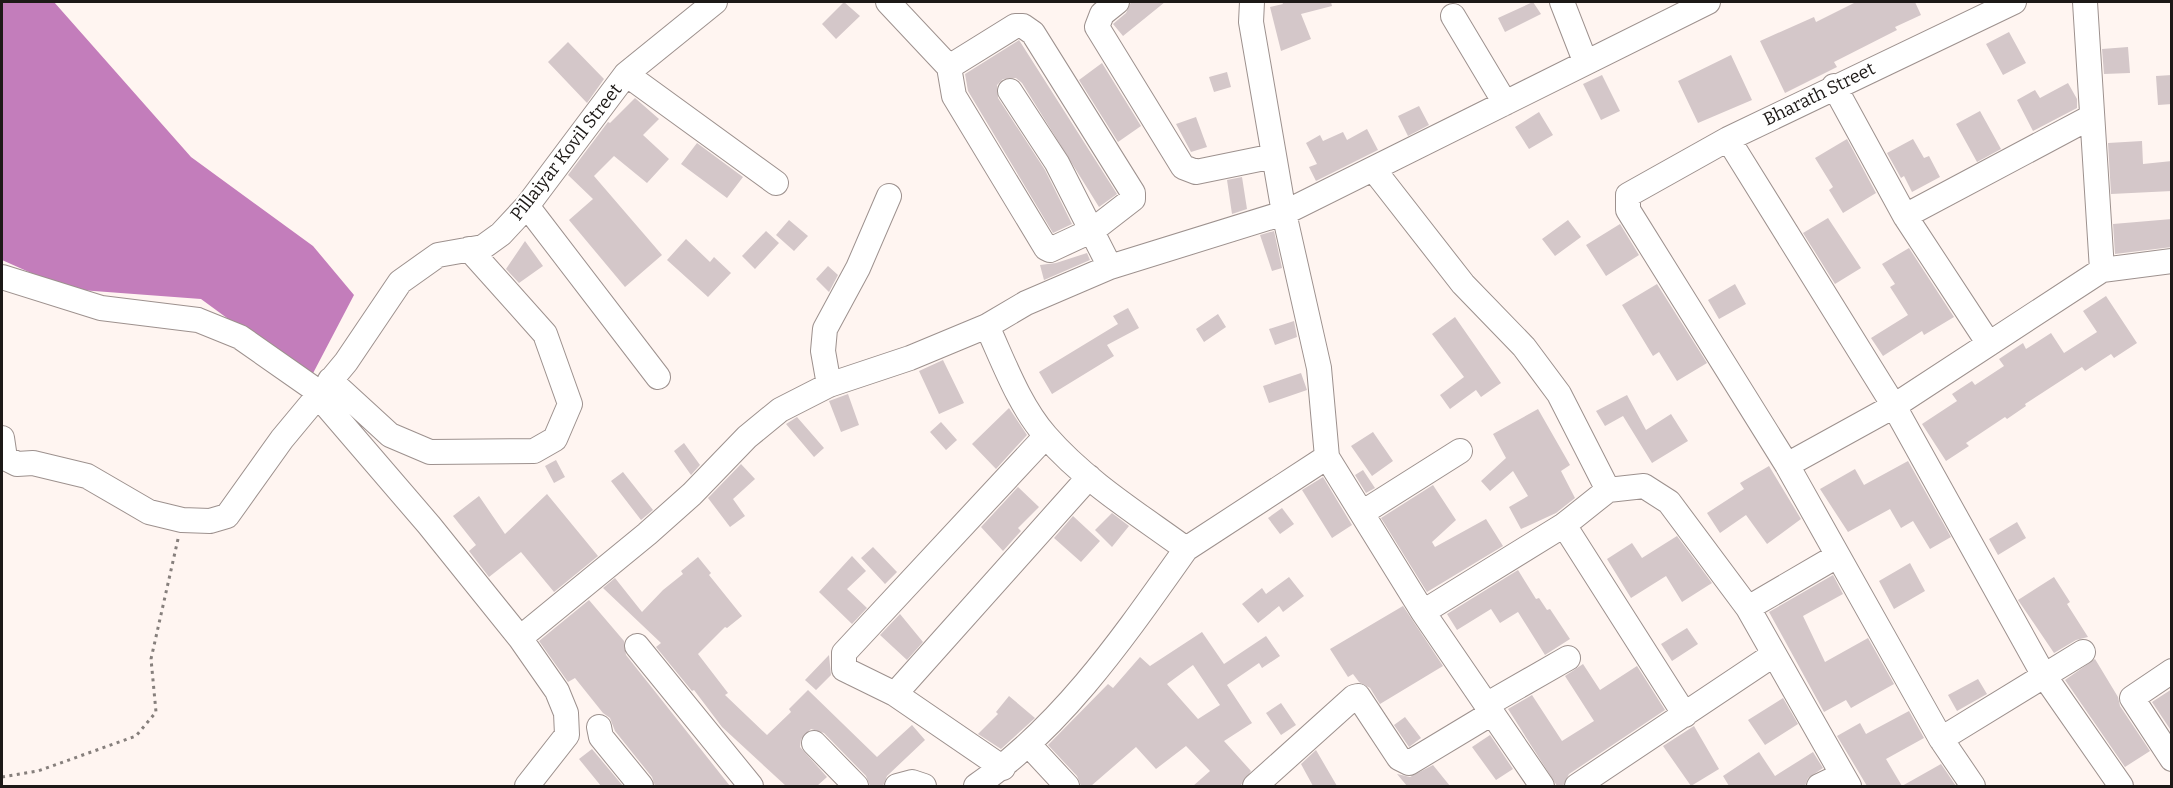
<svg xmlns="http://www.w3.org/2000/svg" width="2173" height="788" font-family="Bitter,serif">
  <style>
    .water { fill: #c37dbb }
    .building { fill: #d4c7c9; fill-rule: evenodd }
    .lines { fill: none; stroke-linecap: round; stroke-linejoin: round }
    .minor-casing { stroke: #9d918e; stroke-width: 26 }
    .path { stroke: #867f7c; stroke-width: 3; stroke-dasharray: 3 4.5; stroke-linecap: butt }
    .minor { stroke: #fff; stroke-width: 24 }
    .labels { text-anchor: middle; stroke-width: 4.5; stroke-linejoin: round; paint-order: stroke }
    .street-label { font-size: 18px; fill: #1d1917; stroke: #fff }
  </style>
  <rect width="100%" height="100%" fill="#fff5f1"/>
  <path class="water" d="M2,2h52l137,155 122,89 41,49 -44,84 -109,-80 -134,-10 -65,-29z"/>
  <path class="building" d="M844,2l16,14 -24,23 -14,-15z
    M1131,2h34l-42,34 -10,-12 13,-11z
    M1282,2h49l1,4 -31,8 10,25 -30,12 -11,-44 13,-3z
    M1533,2l8,12 -36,18 -7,-14z
    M1856,2h59l6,13 -26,12 2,3 -63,32 3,5 -52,26 -25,-52 54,-24 2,5z
    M2009,32l17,31 -23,12 -17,-31z
    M1019,40l98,154 -18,13 -77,-124 -6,-5 -13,1 -6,6 1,13 47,72 27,54 -19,9 -85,-142 -3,-17z
    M568,42l36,37 -17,24 -39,-41z
    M2128,47l2,26 -26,1 -2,-25z
    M1731,55l21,45 -54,23 -20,-42z
    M1102,63l39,63 -23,16 -39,-62z
    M1227,72l4,15 -17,5 -5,-15z
    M1602,75l18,36 -19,9 -18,-36z
    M2172,75v29l-14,1 -2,-29z
    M2068,83l9,16v9l-44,23 -16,-31 18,-10 5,8z
    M635,98l24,21 -16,16 26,24 -22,24 -33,-27 -20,20 68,79 -37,32 -56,-67 24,-21 -25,-24 40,-53 2,1z
    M1419,106l10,19 -21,11 -10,-20z
    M1980,111l21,38 -24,13 -21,-38z
    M1539,112l14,23 -24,14 -14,-22z
    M1196,117l11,30 -16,5 -15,-28z
    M1367,129l11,21 -62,31 -7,-14 8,-3 -11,-21 14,-8 3,6 20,-9 4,8z
    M1847,139l29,54 -33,20 -14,-23 4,-3 -18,-29z
    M1913,139l11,19 5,-2 11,21 -28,15 -8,-16 -3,2 -14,-25z
    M2142,141l1,23 29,-3v30l-61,3 -3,-51z
    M697,143l46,34 -16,21 -46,-34z
    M1242,177l5,32 -15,5 -5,-34z
    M1828,218l33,50 -26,16 -32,-51z
    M2172,219v28l-57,7 -2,-30z
    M789,220l19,16 -14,15 -18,-16z
    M1568,220l13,17 -26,19 -13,-17z
    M1620,224l19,31 -33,21 -20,-31z
    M766,231l13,12 -24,26 -13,-13z
    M1274,231l8,37 -10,3 -12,-36z
    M686,239l24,23 4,-5 17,16 -23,24 -41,-37z
    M525,241l18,25 -24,17 -13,-14z
    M1909,248l45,69 -30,18 -2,-4 -39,25 -12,-18 37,-23 -18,-28 5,-3 -13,-20z
    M1087,253l3,7 -46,20 -4,-15 16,-2z
    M828,266l10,9 -9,17 -13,-13z
    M1657,284l50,79 -30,18 -18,-29 -6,4 -31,-51z
    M1735,284l11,20 -27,15 -11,-19z
    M2106,296l31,47 -23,15 -3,-4 -26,17 -3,-4 -57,37 1,2 -19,13 -2,-2 -39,26 3,3 -23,15 -24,-37 35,-23 -5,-7 20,-13 3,4 29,-19 -5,-7 24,-16 3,6 25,-16 13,20 33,-21 -14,-21z
    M1128,308l11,20 -32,17 7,11 -62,38 -13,-22 79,-48 -5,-8z
    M1218,314l8,13 -22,15 -8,-13z
    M1455,317l46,66 -20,14 -5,-7 -26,19 -10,-14 24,-18 -32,-43z
    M1294,321l3,16 -22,8 -6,-16z
    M943,360l21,43 -25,11 -20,-43z
    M1301,373l6,17 -38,13 -6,-17z
    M848,394l11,31 -18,7 -12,-31z
    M1627,395l19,35 25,-16 17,27 -36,22 -29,-47 -18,10 -9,-15z
    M1009,408l18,27 -31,34 -24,-25z
    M1538,409l32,56 -9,6 14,27 -19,15 -35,16 -12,-22 19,-11 -15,-25 -23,20 -9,-10 25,-23 -13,-24z
    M797,417l27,31 -10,9 -28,-33z
    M941,422l16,18 -11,10 -16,-18z
    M1373,432l20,29 -21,15 -21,-30z
    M684,443l16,22 -9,10 -17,-24z
    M556,460l9,17 -11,6 -9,-17z
    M1908,461l43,76 -21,12 -17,-28 -12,7 -11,-19 -42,23 -28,-43 35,-20 9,16z
    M741,464l14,15 -22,20 12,17 -15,11 -22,-29z
    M1769,466l32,53 -34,25 -21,-29 -26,18 -13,-20 37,-24 -4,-6z
    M1363,470l12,18 -9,5 -11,-18z
    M623,472l30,38 -12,10 -30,-39z
    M1323,477l29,48 -20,13 -30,-48z
    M1433,485l23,35 -24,22 3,5 51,-28 17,27 -76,46 -46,-74z
    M1018,487l21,20 -21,21 3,3 -18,20 -22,-24z
    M547,494l51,62 -44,36 -33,-40 -32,25 -20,-26 7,-6 -23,-29 26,-20 26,38z
    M1282,508l12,16 -14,10 -12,-16z
    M1112,513l17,13 -17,21 -17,-17z
    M1073,516l27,25 -19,21 -27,-24z
    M2017,522l9,16 -28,17 -9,-16z
    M1677,536l35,47 -30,19 -16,-26 -35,22 -24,-39 25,-16 10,15z
    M873,547l24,25 -12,12 -24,-26z
    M852,556l14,15 -19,18 20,19 -15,16 -33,-32z
    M698,557l13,16 -2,2 33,41 -15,12 -2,-1 -27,27 30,39 -3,2 42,40 24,-23 -2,-3 19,-19 69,67 35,-32 13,15 -38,36 -4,10h-13l-4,-10 -42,-43 -13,-4 -10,10 -1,8 27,30 -10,9h-31l-64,-59 -28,-37 -2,1 -36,-44 5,-4 -58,-55 12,-10 27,34 21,-22 20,-16 -2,-3z
    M1910,563l15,28 -31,18 -15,-28z
    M1518,570l18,29 3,-1 8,12 3,-1 20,30 -25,16 -27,-43 -18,11 -9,-14 -34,21 -10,-16z
    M1833,575l10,19 -40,22 22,46 43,-24 26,46 -43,24 -5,-8 -22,12 -55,-100z
    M1289,577l15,19 -21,16 -4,-6 -21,17 -16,-19 20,-16 4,6z
    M2054,577l16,25 -3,2 21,33 -12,3 -22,13 -36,-53z
    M589,600l35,41 2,14 104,131h-75l-3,-9 -37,-46 -5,-13 -7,-5 -28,-35 -7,4 -29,-41z
    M1403,606l40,60 -63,38 -10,-16 -11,-6 -6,-8 -5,3 -18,-28z
    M900,614l23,28 -16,18 -27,-25z
    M1687,628l11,16 -26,17 -11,-17z
    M1202,632l22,32 42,-28 14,20 -18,12 -3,-5 -32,22 25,38 -28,18 27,30 -10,14 -48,1 17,-15 -24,-25 -30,23 -20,-22 -45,39h-10l-4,-10 -29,-31 60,-61 5,4 27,-31 10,9zM1193,665l27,40 -22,14 -31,-35z
    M829,655l2,20 -15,15 -11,-10z
    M2095,659l23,38 2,9 30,45 -25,16 -60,-87z
    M1583,664l17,26 37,-24 28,44 -96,64 -6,12h-6l-49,-77 24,-14 30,46 32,-20 -29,-45z
    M1978,679l9,15 -30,17 -9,-16z
    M2172,689v43l-20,-30z
    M1009,696l26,22 -34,31 -23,-15 20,-20 -2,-2z
    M1783,698l15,26 -33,21 -17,-25z
    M1281,703l15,22 -15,10 -15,-22z
    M1909,711l15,27 -38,21 16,27h-35l-30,-50 23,-13 6,11z
    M1405,717l16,21 -12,9 -15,-22z
    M1694,726l25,43 -28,17 -28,-40z
    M1490,735l23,34 -17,11 -24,-33z
    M592,749l31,37h-22l-22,-27z
    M1316,750l21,36h-24l-12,-22z
    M1759,752l16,24 38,-24 10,16 -15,10 -3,8h-76l-6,-10z
    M1941,764l15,22h-54z
    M1433,765l17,21h-43l-10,-12 13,3z"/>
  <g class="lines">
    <g class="minor-casing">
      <path id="minor" d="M888,2l61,65 5,29 92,152 4,2 43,-20 40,-31v-6l-100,-160 -10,-7h-8l-66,41
        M1117,2l-15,12 -5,13 86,140 13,5 78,-16
        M1252,2l-1,20 33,191 35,155 8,89 96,155 119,174
        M1562,2l23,59
        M2085,2l17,268
        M1453,16l52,87
        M626,74l150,109
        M1834,86l71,130 84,128
        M1010,91l47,72 53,104
        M1728,139l166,267 149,268 78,112
        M1374,170l89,114 61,63 35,47 49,96
        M527,206l131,171
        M1905,216l186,-99
        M2,277l99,31 97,12 42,17 80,56 5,11 104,121 91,113 37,53 9,22 1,22 -40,51
        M987,326c17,37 32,79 59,110 39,45 92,78 140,113l141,-92
        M330,380l60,55 40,17 104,-1 21,-12 15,-35 -25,-70 -76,-85
        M829,385l-6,-34 2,-22 33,-61 31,-72
        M2,438l3,20 12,6 16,-1 54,13 62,36 33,8 28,1 17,-5 55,-77 64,-77 54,-80 38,-27 45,-8 18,-13 26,-28 99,-132 89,-72
        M1787,465l107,-59 208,-136 70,-9
        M1362,513l98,-62
        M1564,525l121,190
        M1748,608l89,-52
        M1423,612l141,-87 44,-35 36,-4 25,16 79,106 101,178
        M520,638l127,-104 45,-40 55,-57 33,-27 49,-25 81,-27 77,-32 39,-23 84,-36 174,-54 424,-211
        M637,646l114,140
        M2172,671l-40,27 40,61
        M895,694l194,-217
        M1486,705l82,-47
        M599,727l2,10 40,49
        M1941,739l-154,-274 -159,-255v-15l100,-56 286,-137
        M814,743l42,43
        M1028,744l39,42
        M1003,768l-108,-74 -51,-25v-16l202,-217
        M897,786l15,-4 12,4
        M976,786c88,-61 149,-151 210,-237
        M1255,786l99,-89 4,-1 41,62 10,5 83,-50
        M1577,786l196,-131
        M1819,786l23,-11
        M1973,786l-32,-47 142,-87"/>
    </g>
    <path class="path" d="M2,777l36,-6 98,-35 20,-24 -5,-53 27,-120"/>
    <use href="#minor" class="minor"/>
  </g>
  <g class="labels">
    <g class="street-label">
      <text transform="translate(1819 94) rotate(-26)" y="6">Bharath Street</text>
      <text transform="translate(566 152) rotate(-52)" y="6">Pillaiyar Kovil Street</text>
    </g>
  </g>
  <rect width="2173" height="788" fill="none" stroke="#1d1917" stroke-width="6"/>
</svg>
